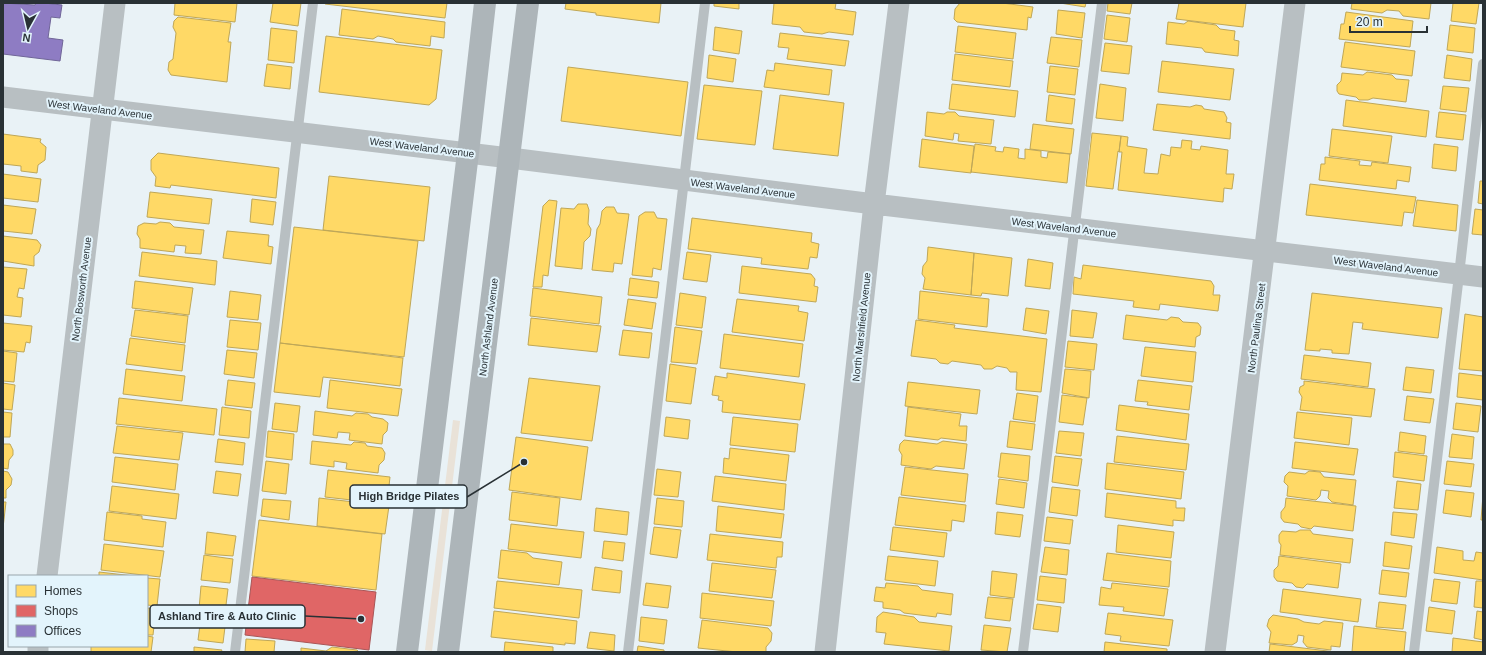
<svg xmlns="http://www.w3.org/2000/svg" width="1486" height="655" font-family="Helvetica,sans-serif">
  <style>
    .green { fill: #e9e2d8 }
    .homes { fill: #ffd966; stroke: #bfa757 }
    .shops { fill: #e06666; stroke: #a95657 }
    .offices { fill: #8e7cc3; stroke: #706698 }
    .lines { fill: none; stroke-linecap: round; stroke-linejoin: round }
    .lane { stroke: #b8bfc2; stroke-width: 10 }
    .street { stroke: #b8bfc2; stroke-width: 21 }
    .secondary { stroke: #adb5b9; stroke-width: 22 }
    .labels { text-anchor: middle; stroke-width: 4; stroke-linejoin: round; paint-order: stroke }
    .street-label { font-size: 10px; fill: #293135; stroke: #e3f4fc }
    .leader { fill: none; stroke: #293135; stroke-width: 1.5 }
    .callout-dot { fill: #293135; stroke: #e3f4fc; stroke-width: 1.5 }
    .callout { fill: #e3f4fc; stroke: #293135; stroke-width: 1.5 }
    .callout-label { font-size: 11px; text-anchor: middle; font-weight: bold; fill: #293135 }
  </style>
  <rect width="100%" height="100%" fill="#e9f2f6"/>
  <path class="green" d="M453,420l7,1 -28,230 -7,-1z"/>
  <path class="homes" d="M175,3h62l-2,19 -61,-7z
    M273,3h28l-3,23 -28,-4z
    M326,3h121l-2,15 -120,-14z
    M566,3h95l-2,20 -63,-8v-2l-31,-4z
    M714,3h25v6l-25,-3z
    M774,3h62l-1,6 21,3 -3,23 -24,-3 -7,2 -18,-2 -4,-5 -28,-3z
    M960,3h42l31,4 -2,11 -3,-1 -1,13 -70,-8 -3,-3 1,-10z
    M1060,3h26l-1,4z
    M1108,3h24l-2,11 -23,-3z
    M1179,3h67l-3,24 -67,-8z
    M1352,3h79l-2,16 -26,-3 -4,-5 -12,-1 -5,3 -31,-4z
    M1453,3h26l-3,21 -25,-3z
    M342,9l103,13 -1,16 -13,-2 -1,10 -34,-4 -3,-3 -15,-3 -5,3 -34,-4z
    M1058,10l27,3 -3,25 -26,-4z
    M1346,12l67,9 -3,26 -71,-8 2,-15h3z
    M1107,15l23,3 -3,24 -23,-3z
    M178,17l53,6 -3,19h3l-4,40 -56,-7 -3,-5 1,-8 4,-3 3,-26 -3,-6 1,-6z
    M1188,21l28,4 4,4 15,2 -1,9 5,1 -1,15 -33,-4 -3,-4 -36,-4 2,-22 16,2z
    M1450,25l25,3 -2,25 -26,-3z
    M958,26l58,7 -3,26 -58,-7z
    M715,27l27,4 -3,23 -26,-4z
    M271,28l26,3 -3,32 -26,-3z
    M780,33l69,8 -4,25 -58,-7 2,-11 -11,-1z
    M326,36l116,14 -6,49 -7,6 -110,-13z
    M1051,37l31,3 -3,27 -32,-4z
    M1345,42l70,9 -3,25 -71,-9z
    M1105,43l27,3 -3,28 -28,-3z
    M955,54l58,7 -3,26 -58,-7z
    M709,55l27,4 -3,23 -26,-4z
    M1447,55l25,4 -2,22 -26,-3z
    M1162,61l72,8 -4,31 -72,-8z
    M775,63l57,7 -3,25 -65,-8 3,-17 7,1z
    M267,64l25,3 -2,22 -26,-3z
    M1050,66l28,3 -3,26 -28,-3z
    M568,67l120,15 -7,54 -120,-15z
    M1367,72l25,3 4,4 13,1 -3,22 -33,-4 -5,2h-9l-3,-3 -17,-3 -2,-3v-6l4,-4 1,-8 21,2z
    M952,84l66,7 -3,26 -66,-8z
    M1100,84l26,4 -3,33 -27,-3z
    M704,85l58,6 -7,54 -58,-6z
    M1443,86l26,2 -3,24 -26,-3z
    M780,95l64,8 -6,53 -65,-7z
    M1049,95l26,4 -3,25 -26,-3z
    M1346,100l83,11 -3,26 -83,-11z
    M1157,104l33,3 6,-2 6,1 2,3 20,3 3,6 -1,4 5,1 -1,16 -77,-9z
    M927,112l17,2 3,-2h8l4,4 35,4 -3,24 -33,-3 1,-7 -5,-1 -1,7 -28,-4z
    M1439,112l27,3 -3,25 -27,-3z
    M1033,124l41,5 -3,25 -41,-5z
    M1332,129l60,7 -4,27 -59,-7z
    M1092,133l29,3 -2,16 -1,-1 -5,38 -27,-3z
    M3,134l38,5 -1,3 6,5 -1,13 -7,5 -1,8 -16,-2v-5l-18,-2z
    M1121,136l7,1 -1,9 20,3 -3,24 14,1 3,-20 9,2 1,-9 10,1 1,-8 10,1 -1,8 9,1 1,-4 27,4 -2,24h8l-2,15 -8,-1 -1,14 -105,-12 4,-38h-3z
    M922,139l52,7 -3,27 -52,-6z
    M975,144l21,3 -1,4 8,1 1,-5 15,2 -1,9 7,1v-10l16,2v6l6,1 1,-6 22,2 -3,29 -96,-11z
    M1434,144l24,3 -2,24 -24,-3z
    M158,153l121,15 -3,30 -105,-13 -1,3 -15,-2 1,-9 -5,-7v-10z
    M1325,157l35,4 -1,4 12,1 1,-4 39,5 -2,15 -12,-2 -1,9 -77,-9 2,-16h4z
    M3,174l38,5 -3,23 -35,-4z
    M329,176l101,11 -6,54 -101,-11z
    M1480,181h3v23l-5,-1z
    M1310,184l106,13 -3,16 -9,-1 -2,14 -96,-11z
    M150,192l62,7 -3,25 -62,-7z
    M252,199l24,3 -3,23 -23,-3z
    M549,200l8,1 -9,75 -5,-1 -1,12h-9l10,-81z
    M1417,200l41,5 -2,26 -43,-5z
    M578,204h9l2,6 -1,14 3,5 -1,7 -6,6 -2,27 -27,-3 6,-58 13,1z
    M3,205l33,4 -4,25 -29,-3z
    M606,207h8l3,6 12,1 -7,50 -8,-1 -1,9 -21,-2 5,-41 3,-5 2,-13z
    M1475,209l8,1v25l-11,-1z
    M645,212h9l3,6 10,1 -6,51 -8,-2 -1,9 -20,-2 7,-59z
    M692,218l120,15 -1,9 8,2 -2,14 -7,-1 -2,12 -47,-5 1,-6 -74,-9z
    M160,222l10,1 4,4 30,3 -3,24 -16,-1 1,-7 -11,-1 -1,7 -34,-4v-9l-3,-5 1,-8 6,-3 12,1z
    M294,227l124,14 -14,116 -124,-14z
    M227,231l42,4 -1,11 5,1 -2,17 -48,-6z
    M3,236l34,4 4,5 -2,7 -5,4v10l-31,-5z
    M928,247l46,6 -3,42 -48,-6 2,-11 -3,-4 1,-8 4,-5z
    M142,252l75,9 -2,24 -76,-9z
    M687,252l24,3 -4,27 -24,-3z
    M974,253l38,5 -4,38 -26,-3 -1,3 -10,-1z
    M1028,259l25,4 -3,26 -25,-3z
    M1083,265l128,16 3,5 -1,9h7l-2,16 -58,-7 -1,6 -26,-3 1,-6 -61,-7 1,-17 7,2z
    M742,266l69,8 4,5 -1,7 4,1 -2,15 -77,-9z
    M3,267l24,2 -3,20 -5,-1 -2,9 6,1 -2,19 -18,-2z
    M630,278l29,4 -2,16 -29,-3z
    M135,281l58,7 -4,27 -57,-7z
    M533,288l69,9 -3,27 -69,-8z
    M230,291l31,4 -3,25 -31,-3z
    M920,291l69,8 -2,28 -69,-8z
    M680,293l26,4 -4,31 -26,-3z
    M1312,293l130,15 -4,30 -76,-9 1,-6 -10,-1 -4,32 -17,-1v-3l-12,-1v2l-15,-1z
    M628,299l28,4 -4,26 -28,-4z
    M737,299l62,7 -1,5 10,2 -4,28 -72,-9z
    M1026,308l23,3 -3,23 -23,-4z
    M135,310l53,6 -3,27 -54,-7z
    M1072,310l25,3 -4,25 -23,-2z
    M1465,314l18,3v54l-24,-2z
    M1126,315l41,5 4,-3 8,1 4,4 15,1 3,4 -1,8 -4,2 -1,10 -72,-8z
    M531,318l70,8 -4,26 -69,-7z
    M230,320l31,3 -3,27 -31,-3z
    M916,320l39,5 -1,3 93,11 -6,53 -25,-2 1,-18h-7l-3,-4 -10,-2 -5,3h-8l-3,-4 -29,-4 -4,3 -8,-1 -4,-4 -25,-3z
    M3,323l29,3 -2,17 -4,-1 -2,10 -21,-2z
    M675,327l27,4 -5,33 -26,-2z
    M623,330l29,3 -3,25 -30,-3z
    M724,334l79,10 -4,33 -79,-9z
    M130,338l55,7 -3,26 -56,-7z
    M1068,341l29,3 -3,26 -29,-3z
    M280,343l123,15 -3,28 -77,-9 -3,20 -46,-5z
    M1145,347l51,5 -3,30 -52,-6z
    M227,350l30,3 -3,25 -30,-4z
    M3,351l14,2 -3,29 -11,-1z
    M1304,355l67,8 -3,24 -67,-8z
    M670,364l26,4 -5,36 -25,-3z
    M1406,367l28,3 -3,23 -28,-3z
    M126,369l59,7 -3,25 -59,-7z
    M1065,369l26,2 -2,27 -27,-5z
    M727,373l78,11 -5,36 -78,-8 1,-11 -5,-1 1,-4 -7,-1 3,-19 12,2z
    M1459,373l24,3v24l-26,-3z
    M529,378l71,8 -8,55 -71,-8z
    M228,380l27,3 -3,25 -27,-3z
    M330,380l72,9 -4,27 -71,-8z
    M1138,380l54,6 -3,24 -42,-5 1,-3 -13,-1z
    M1304,381l71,8 -4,28 -71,-7 2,-13 -3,-5 1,-5 4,-2z
    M908,382l72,8 -3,24 -72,-8z
    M3,383l12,2 -3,25 -9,-1z
    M1017,393l21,3 -3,26 -22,-3z
    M1062,395l25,3 -4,27 -24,-3z
    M1407,396l27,3 -4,24 -26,-3z
    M119,398l98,11 -3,26 -98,-11z
    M275,403l25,3 -3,26 -25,-3z
    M1456,403l25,3 -3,26 -25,-3z
    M1119,405l70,9 -3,26 -70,-10z
    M222,407l29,4 -2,27 -30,-3z
    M908,407l53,7 -2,12h8l-1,15 -25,-3 -3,2 -33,-4z
    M315,411l37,5 4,-3 12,1 4,3 11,2 5,4 -1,8 -4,4 -1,9 -33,-4 1,-7 -12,-1 -1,6 -24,-3z
    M3,412l9,1 -2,24h-7z
    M1297,412l55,6 -3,27 -55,-7z
    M666,417l24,3 -2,19 -24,-3z
    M733,417l65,7 -3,28 -65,-7z
    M1010,421l25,3 -3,26 -25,-3z
    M117,426l66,7 -4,27 -66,-7z
    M268,431l26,3 -2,26 -26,-3z
    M1059,431l25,2 -3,23 -25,-3z
    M1400,432l26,4 -2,18 -26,-3z
    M1452,434l22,3 -2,22 -23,-2z
    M1117,436l72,8 -3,26 -72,-8z
    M516,437l72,10 -7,53 -72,-10z
    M218,439l27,4 -2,22 -28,-3z
    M904,440l33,4 6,-3 24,3 -3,25 -28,-3 -5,3 -30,-4 1,-10 -3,-5 1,-6z
    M312,441l39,4 3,-3 11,1 2,3 15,2 3,5 -1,7 -5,5 -1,8 -32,-4 1,-6 -13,-2v6l-24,-3z
    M1295,442l63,7 -4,26 -62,-7z
    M3,444h7l3,6v5l-4,5 -1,9 -5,-1z
    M730,448l59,7 -3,26 -63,-8 1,-15 5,1z
    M1395,452l32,4 -3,25 -31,-4z
    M1001,453l29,3 -2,25 -30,-4z
    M1055,456l27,3 -4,27 -26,-4z
    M115,457l63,7 -3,26 -63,-8z
    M266,461l23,3 -3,30 -24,-3z
    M1447,461l27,3 -3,23 -27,-3z
    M1107,463l77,9 -3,27 -76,-10z
    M905,467l63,7 -3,28 -64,-7z
    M657,469l24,3 -3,25 -24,-2z
    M328,470l62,7 -3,27 -62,-7z
    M3,471l5,1 4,7 -1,6 -5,5v8h-3z
    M216,471l25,3 -3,22 -25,-3z
    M1309,471l11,1 4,5 32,3 -3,25 -21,-3 -4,-4 1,-7 -8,-1 -1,6 -4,4 -29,-4 1,-10 -4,-4 1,-6 4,-4 16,2z
    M715,476l71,8 -2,26 -72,-9z
    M999,479l28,4 -3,25 -28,-4z
    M1397,481l24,3 -3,26 -24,-2z
    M112,486l67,8 -3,25 -67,-8z
    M1052,487l28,3 -3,26 -28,-4z
    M1446,490l28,3 -3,24 -28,-4z
    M512,492l48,6 -3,28 -48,-6z
    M1107,493l69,8v7h9l-1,13 -11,-1v6l-68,-9z
    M1483,495v25h-2z
    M899,497l67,8 -2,17 -12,-2 -1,11 -56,-6z
    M319,498l70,8 -4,28 -68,-8z
    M657,498l27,3 -2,26 -28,-3z
    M1286,498l70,8 -3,25 -39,-5 -3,3 -10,-2 -3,-3 -14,-2 -3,-4v-6l4,-5z
    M263,499l28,2 -2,19 -28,-4z
    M3,502h3l-3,26z
    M718,506l66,8 -3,24 -65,-7z
    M596,508l33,4 -2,23 -33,-4z
    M107,512l35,4v3l24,3 -3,25 -59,-7z
    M997,512l26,3 -3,22 -25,-3z
    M1393,512l24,2 -3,24 -23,-3z
    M1047,517l26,3 -3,24 -26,-3z
    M259,520l123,14 -6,56 -124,-14z
    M511,524l73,8 -3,26 -73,-9z
    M1118,525l56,7 -3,26 -55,-6z
    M654,527l27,3 -4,28 -27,-4z
    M893,527l54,6 -3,24 -54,-7z
    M1300,530h10l3,4 40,5 -3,24 -70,-8 1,-10 -2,-3v-7l3,-4 14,1z
    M207,532l29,4 -3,20 -28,-2z
    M710,534l73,8 -1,15h-5l-1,11 -69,-8z
    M604,541l21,2 -2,18 -21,-3z
    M1385,542l27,4 -3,23 -26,-3z
    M104,544l60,7 -4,26 -59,-7z
    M1045,547l24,3 -2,25 -26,-3z
    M1437,547l26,4v9l11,1 2,-9 7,1v27l-49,-7z
    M501,550l26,3 6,5 29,4 -3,23 -61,-7z
    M1107,553l64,8 -2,26 -66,-7z
    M204,555l29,4 -3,24 -29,-3z
    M888,556l50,5 -3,25 -50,-6z
    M1279,556l62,8 -3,24 -31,-4 -4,4 -7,-1 -4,-4 -15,-2 -3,-4v-7l4,-4z
    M712,563l64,7 -4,28 -63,-7z
    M595,567l27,4 -2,22 -28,-3z
    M1382,570l27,3 -3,24 -27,-3z
    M992,571l25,3 -3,24 -24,-3z
    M99,572l35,4h-35z
    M1040,576l26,3 -2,24 -27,-3z
    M147,578l13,1 -3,27 -10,-1z
    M1434,579l26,3 -3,22 -26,-3z
    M497,581l85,9 -3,28 -85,-10z
    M1476,581h7v27l-9,-1z
    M646,583l25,3 -3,22 -25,-3z
    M886,583l32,3 4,4 31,4 -2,21 -14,-2 -1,4 -32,-4 -4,-3 -17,-2v-6l-9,-1 2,-14 9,1z
    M1112,583l56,6 -4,27 -41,-5 1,-4 -25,-2 2,-18 10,2z
    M201,586l27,3 -3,24 -26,-4z
    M1283,589l78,10 -3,23 -78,-10z
    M702,593l72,8 -3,25 -71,-8z
    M988,597l25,2 -3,22 -25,-3z
    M1379,602l27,3 -3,24 -27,-2z
    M1037,604l24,3 -3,25 -25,-3z
    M1429,607l26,4 -3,23 -26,-3z
    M147,608l9,1 -3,26h-6z
    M494,611l83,10 -2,23 -10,-1v2l-74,-8z
    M1477,611l6,1v28l-9,-2z
    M883,612l31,5 5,5 33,4 -3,25 -65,-7 2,-11 -10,-1 1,-15z
    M1108,613l65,7 -4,26 -49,-5 1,-5 -16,-2z
    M1273,615l25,4 6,3 15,2 5,-3 19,2 -3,24 -9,-1v4l-24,-3 -4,-5 1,-6 -6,-1 -1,7 -5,3 -23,-2 2,-11 -4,-6 2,-7z
    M201,617l25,2 -3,24 -25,-3z
    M641,617l26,3 -3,24 -25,-3z
    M702,620l66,8 4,5 -1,8 -5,6v5h-29l-39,-4z
    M984,625l27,3 -4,24 -26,-2z
    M1354,626l52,6 -2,20h-52z
    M590,632l25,3 -1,16 -27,-3z
    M147,636l6,1 -2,15h-60v-6h56z
    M1453,638l30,4v10h-31z
    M246,639l29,2 -1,11h-29z
    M505,642l48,5v5h-49z
    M1105,642l62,7v3h-63z
    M1270,644l66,8h-67z
    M638,646l26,4v2h-27z
    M194,647l28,3 -1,2h-27z
    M332,647l25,3 2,2h-58v-4l25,3z"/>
  <path class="shops" d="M252,577l124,15 -7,58 -124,-15z"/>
  <path class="offices" d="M3,3l32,2 1,-2h8l18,2 -2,13 -9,-1 -3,21 15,2 -3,21 -57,-7z"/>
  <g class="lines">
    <path class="lane" d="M235,652l78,-649
      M628,652l77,-649
      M1023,652l79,-649
      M1414,652l45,-377 24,-211"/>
    <path class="street" d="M3,97l507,61 364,46 609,73
      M47,576l68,-573
      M38,652v-6
      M825,652l49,-448 25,-201
      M1215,652l80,-649"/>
    <path class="secondary" d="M407,652l61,-499 17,-150
      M448,652l80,-649"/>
  </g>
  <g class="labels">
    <g class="street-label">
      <text transform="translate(100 109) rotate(7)" y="4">West Waveland Avenue</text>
      <text transform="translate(422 147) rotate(7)" y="4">West Waveland Avenue</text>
      <text transform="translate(743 188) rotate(7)" y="4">West Waveland Avenue</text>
      <text transform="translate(1064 227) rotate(7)" y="4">West Waveland Avenue</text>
      <text transform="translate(1386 266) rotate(7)" y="4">West Waveland Avenue</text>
      <text transform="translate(81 289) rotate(-83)" y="4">North Bosworth Avenue</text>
      <text transform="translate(488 327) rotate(-83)" y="4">North Ashland Avenue</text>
      <text transform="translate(861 327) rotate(-84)" y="4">North Marshfield Avenue</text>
      <text transform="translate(1256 328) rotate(-83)" y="4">North Paulina Street</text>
    </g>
  </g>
  <path class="leader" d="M524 462L467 497M361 619L305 616"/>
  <g class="callout-dot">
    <circle cx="524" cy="462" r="4"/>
    <circle cx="361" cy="619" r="4"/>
  </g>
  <g class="callout">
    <rect x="350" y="485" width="117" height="23" rx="4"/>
    <rect x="150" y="605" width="155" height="23" rx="4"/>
  </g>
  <g class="callout-label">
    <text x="409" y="500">High Bridge Pilates</text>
    <text x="227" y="620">Ashland Tire &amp; Auto Clinic</text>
  </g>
  <rect width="1486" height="655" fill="none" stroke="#293135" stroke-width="8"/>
  <rect x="8" y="575" width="140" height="72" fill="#e3f4fc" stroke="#99a6ac"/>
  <rect x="16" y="585" width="20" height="12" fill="#ffd966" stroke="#99a6ac"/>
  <text x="44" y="595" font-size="12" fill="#293135">Homes</text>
  <rect x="16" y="605" width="20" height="12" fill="#e06666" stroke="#99a6ac"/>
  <text x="44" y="615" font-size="12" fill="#293135">Shops</text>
  <rect x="16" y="625" width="20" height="12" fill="#8e7cc3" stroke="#99a6ac"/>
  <text x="44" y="635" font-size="12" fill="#293135">Offices</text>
  <g transform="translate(28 28) rotate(188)" stroke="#e3f4fc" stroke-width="3" paint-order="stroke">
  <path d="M0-3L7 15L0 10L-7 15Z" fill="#293135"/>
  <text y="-6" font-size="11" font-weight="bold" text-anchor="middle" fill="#293135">N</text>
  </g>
  <path d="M1350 26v6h77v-6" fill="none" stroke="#293135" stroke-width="2"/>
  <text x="1356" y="26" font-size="12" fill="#293135" stroke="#e3f4fc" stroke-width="3" paint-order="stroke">20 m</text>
</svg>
